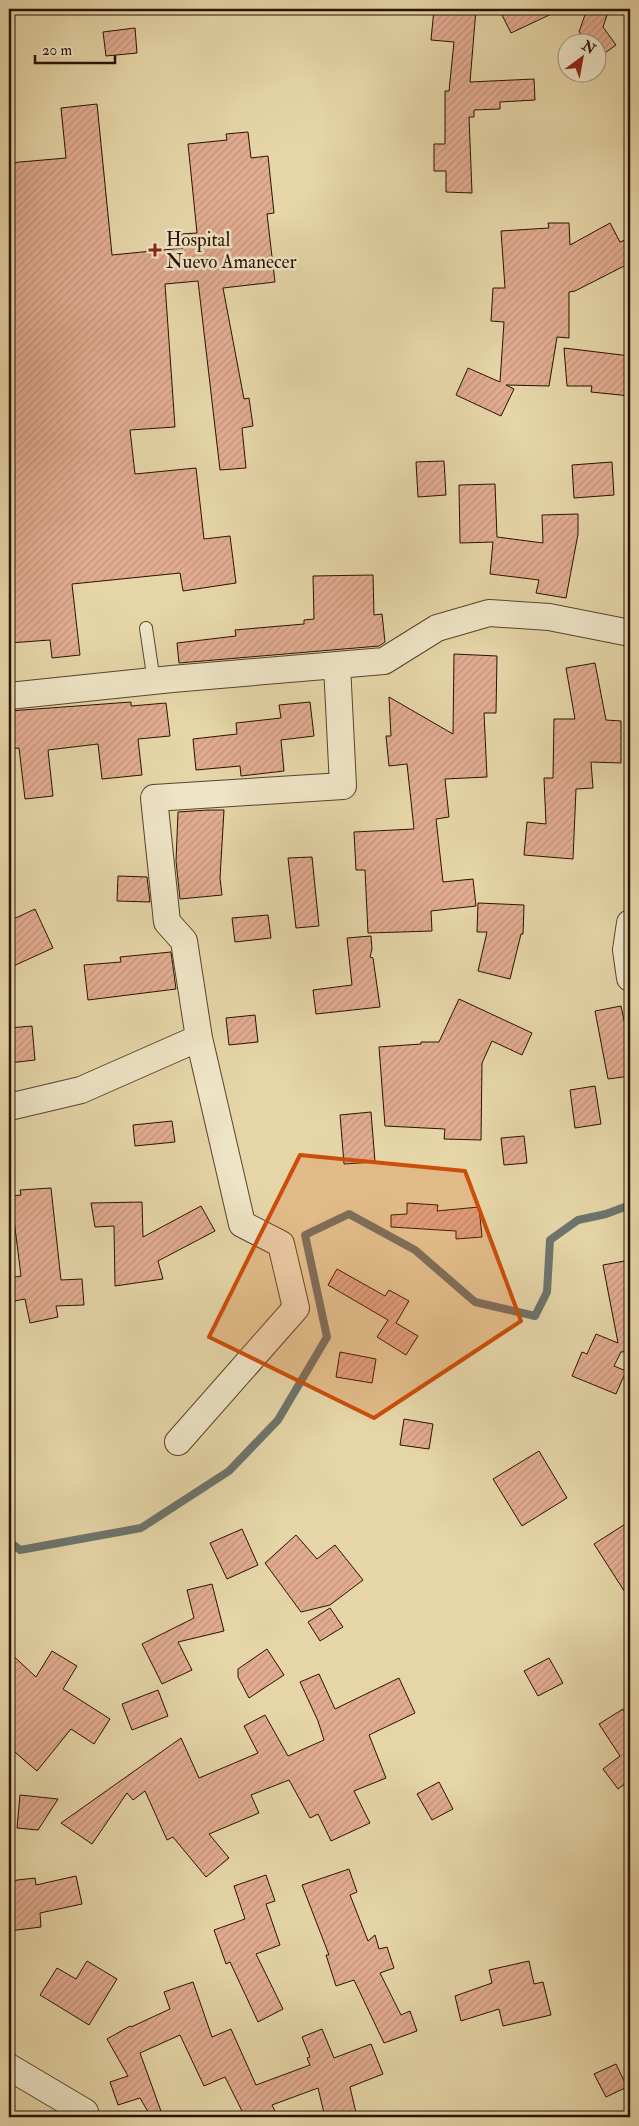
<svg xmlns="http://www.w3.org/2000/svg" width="639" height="2126" font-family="'IM FELL Double Pica',serif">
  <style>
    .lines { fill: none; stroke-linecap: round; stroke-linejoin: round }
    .stream { stroke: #6d746c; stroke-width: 8 }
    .building { fill: url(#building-hatch); stroke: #291202 }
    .service-casing { stroke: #58432b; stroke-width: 14 }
    .minor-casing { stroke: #58432b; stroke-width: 28 }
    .service { stroke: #eee4c6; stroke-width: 12 }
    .minor { stroke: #eee4c6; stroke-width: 26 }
    .marked { fill: #cb4e0a; fill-opacity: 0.2; stroke: #cb4e0a; stroke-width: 4; stroke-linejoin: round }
    .poi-dot { fill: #8f2418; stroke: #eee4c6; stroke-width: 2 }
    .labels { text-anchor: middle; stroke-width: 5; stroke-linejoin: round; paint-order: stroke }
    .poi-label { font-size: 19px; fill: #291202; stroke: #eee4c6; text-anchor: start }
  </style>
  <defs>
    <pattern id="building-hatch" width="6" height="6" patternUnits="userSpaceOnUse" patternTransform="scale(1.25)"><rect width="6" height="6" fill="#e2ac90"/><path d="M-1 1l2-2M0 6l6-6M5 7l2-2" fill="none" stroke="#c2937b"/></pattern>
  </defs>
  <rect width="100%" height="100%" fill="#e5d5a7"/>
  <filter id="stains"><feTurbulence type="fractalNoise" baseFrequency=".004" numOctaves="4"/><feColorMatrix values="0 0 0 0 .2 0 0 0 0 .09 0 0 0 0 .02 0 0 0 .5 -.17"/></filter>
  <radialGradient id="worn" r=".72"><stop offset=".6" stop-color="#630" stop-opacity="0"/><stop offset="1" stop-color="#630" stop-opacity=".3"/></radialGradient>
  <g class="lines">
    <path class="stream" d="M9,1541l11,9 121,-22 88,-57 49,-51 49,-83 -22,-102 44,-21 66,36 60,52 60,14 12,-24 3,-52 28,-20 28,-6 24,-9"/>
  </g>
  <path class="building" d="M434,9h42l-6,73 64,-3 1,21 -35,2v7l-26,1v7h-5l3,76 -26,-1v-21h-12v-27h11v-53h4l5,-49 -23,-2z
    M499,9h63l-51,24z
    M587,9h22l-6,18 13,18 -18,13 -2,-2v-14h-9l-8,-10z
    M135,28l2,25 -31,3 -3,-24z
    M97,104l15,151 71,-7 -2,-14 16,-1 -9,-89 39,-4 -1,-6 22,-2 3,26 17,-2 6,57 -7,1 8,68 -52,6 21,111 5,-1 4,28 -11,2 4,40 -26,2 -22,-189 -33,3 10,143 -45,3 5,44 61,-6 8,71 26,-3 6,47 -53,8 -3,-18 -108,11 8,71 -28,3 -2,-18 -41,3v-480l57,-5 -5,-50z
    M548,223h21l1,22 40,-22 10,19 10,-4v25l-55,28 -6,1v46l-12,-1 -8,49 -43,-1 8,4 -13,27 -45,-21 12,-27 32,14 4,-60 -13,-1 2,-33h12l-4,-57 48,-3z
    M564,348l66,8v40l-39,-4 1,-6h-25z
    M444,461l2,34 -28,2 -2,-35z
    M612,462l2,33 -40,3 -2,-33z
    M495,484l2,53 46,6 -1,-28 36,-1v20l-12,64 -30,-5 3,-13 -49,-6 3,-32 -33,1 -1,-58z
    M373,575l1,40 8,-1 3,28 -6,4 -200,17 -2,-20 59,-7 -1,-6 69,-6v-4l10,-1 -1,-43z
    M454,654l43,2 -1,57h-12l3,64 -42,2 4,38 -13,2 7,63 30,-3 3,27 -45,5 1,20 -64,2 -3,-63h-9l-2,-38 60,-3 -7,-65 -18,2 -3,-30h5l-2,-39 64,37z
    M595,663l11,57 15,1v42l-30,-1 2,26 -17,1 -3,70 -49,-4 3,-33 19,2 -2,-46h9l1,-59h21l-9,-51z
    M131,702v4l35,-3 4,33 -32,3 4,36 -40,4 -4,-35 -50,6 5,46 -28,3 -6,-51 -10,1v-38z
    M310,702l4,34 -33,4 3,31 -43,5 -1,-10 -44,4 -3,-31 44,-5 -1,-11 45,-5 -2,-13z
    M208,810h16l-4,68 2,17 -42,4 -4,-38 2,-49z
    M312,857l7,69 -23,2 -8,-70z
    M118,876l29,1 3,25 -33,-1z
    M478,903l46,2 -1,29h-2l-11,45 -32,-8 9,-39h-10z
    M35,909l18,39 -44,20v-47z
    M268,915l3,23 -36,4 -3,-24z
    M371,936l1,13 -2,8 3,1 7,49 -64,7 -3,-24 39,-5 -5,-47z
    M171,952l5,37 -88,11 -4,-35 37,-3 -1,-5z
    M459,999l73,34 -10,22 -30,-14 -10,22 -1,77 -37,-1 1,-10 -60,-3 -6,-79 42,-3v-2h18z
    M621,1006l7,33 -2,1 4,36 -22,3 -13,-68z
    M255,1015l3,27 -29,3 -3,-27z
    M32,1026l3,34 -26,3v-35z
    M595,1086l6,38 -26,4 -5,-38z
    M371,1112l4,50 -31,2 -4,-49z
    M172,1121l3,21 -40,4 -2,-21z
    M524,1136l3,27 -23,2 -3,-27z
    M51,1188l10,92 21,-1 2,26 -28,1 2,11 -28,6 -5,-24 -16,3v-24l12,-2 -10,-80 10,-1 -1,-5z
    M142,1202l1,35 58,-31 14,25 -57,30 5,18 -48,7 -1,-60 -19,1 -4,-24z
    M407,1203l31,2 -1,6 42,-4 3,30 -26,2v-8l-65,-4v-12l16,-1z
    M630,1260v91l-9,1 -7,14 12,5 -10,23 -44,-18 10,-24 5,2 9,-20 22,9 -15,-78z
    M337,1269l48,27 4,-6 20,11 -13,22 22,13 -12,19 -29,-18 11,-17 -60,-35z
    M340,1352l36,7 -4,24 -36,-6z
    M404,1419l29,5 -4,25 -29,-4z
    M539,1451l28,47 -45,28 -29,-47z
    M630,1521v79l-36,-56z
    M242,1529l16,36 -31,14 -17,-36z
    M296,1535l21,24 18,-14 28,35 -33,25 -29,7 -36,-49z
    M212,1584l12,47 -46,11 14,28 -30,14 -20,-40 52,-26 -7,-28z
    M330,1608l13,19 -23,14 -12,-19z
    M267,1649l17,26 -35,23 -11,-21v-8z
    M52,1651l25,15 -14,23 47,30 -16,25 -23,-15 -34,42 -28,-24v-95l27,25z
    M549,1658l14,25 -25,13 -14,-25z
    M319,1674l16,35 64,-31 16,35 -46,22 17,43 -32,13 16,32 -39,18 -13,-27 -8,4 -21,-38 -38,15 8,18 -50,21 20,24 -23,19 -33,-40 -6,3 -22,-49 -12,9 -6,-7 -35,51 -31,-21 120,-85 18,40 59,-25 -14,-27 21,-11 23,41 36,-16 -6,-19 -18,-39z
    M158,1690l10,26 -36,14 -10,-26z
    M623,1709l7,12v59l-12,9 -15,-20 17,-13 -21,-32z
    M439,1782l14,27 -21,11 -15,-26z
    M20,1795l38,4 -20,31 -21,-2z
    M349,1869l8,23 -7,3 18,46 7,-6 4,14 8,-2 7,21 -14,5 21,42 9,-4 7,20 -33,12 -30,-63 -18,6 -10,-31h3l-27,-70z
    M266,1875l9,26 -9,3 14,41 -24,9 27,55 -25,13 -28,-60 -4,2 -12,-34 31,-11 -11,-33z
    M76,1876l6,28 -42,9 1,14 -32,4v-50l26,-3 1,7z
    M87,1961l30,18 -28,46 -49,-30 17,-27 19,11z
    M529,1961l5,23 9,-2 8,33 -48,11 -4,-17 -38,12 -6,-25 37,-13 -3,-13z
    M193,1982l19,55 19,-8 25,56 54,-20 -3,-7 3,-1 -8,-20 20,-8 12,29 37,-14 12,30 -33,13 7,30h-32l-7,-29 -46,17 6,12h-33l-20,-40 -21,9 -24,-51 -40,18 22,61 -11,3 -11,-19 -22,7 -8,-23 18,-6 -21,-37 23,-13 1,1 39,-18 -6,-17z
    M616,2064l11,23 -21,10 -12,-23z"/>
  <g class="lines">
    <g class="service-casing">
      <path id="service" d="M146,628l8,54"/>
    </g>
    <g class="minor-casing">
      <path id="minor" d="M9,696l163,-17 212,-18 53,-33 52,-15 60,4 81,16
        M630,923l-4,27 4,28
        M9,1107l72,-17 118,-52
        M178,1442l118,-134 -15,-64 -39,-20 -43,-186 -15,-97 -17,-19 -13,-124 189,-12 -6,-121
        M9,2067l76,45 1,5"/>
    </g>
    <use href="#service" class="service"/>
    <use href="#minor" class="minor"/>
  </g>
  <path class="marked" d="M300,1155l165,16 56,150 -147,97 -165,-81z"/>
  <path class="poi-dot" d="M152.5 242.5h5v5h5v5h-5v5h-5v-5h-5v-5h5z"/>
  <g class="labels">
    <g class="poi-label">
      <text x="166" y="246">Hospital<tspan x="166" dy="22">Nuevo Amanecer</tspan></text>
    </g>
  </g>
  <rect width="639" height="2126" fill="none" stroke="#e5d5a7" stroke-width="30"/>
  <rect x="10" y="10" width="619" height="2106" fill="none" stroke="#291202" stroke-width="2.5"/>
  <rect x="15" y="15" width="609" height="2096" fill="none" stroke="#291202"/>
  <g transform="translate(582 58) rotate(32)"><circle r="24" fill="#eee4c6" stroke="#9f9078"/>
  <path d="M0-4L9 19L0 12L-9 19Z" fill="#8f2418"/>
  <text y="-8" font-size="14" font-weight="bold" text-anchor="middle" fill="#291202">N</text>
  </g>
  <path d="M35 55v8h80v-8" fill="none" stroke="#291202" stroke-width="2.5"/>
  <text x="42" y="55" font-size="15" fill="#291202" stroke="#eee4c6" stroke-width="4" paint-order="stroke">20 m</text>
  <rect width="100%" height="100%" filter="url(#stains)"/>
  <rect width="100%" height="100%" fill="url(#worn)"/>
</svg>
